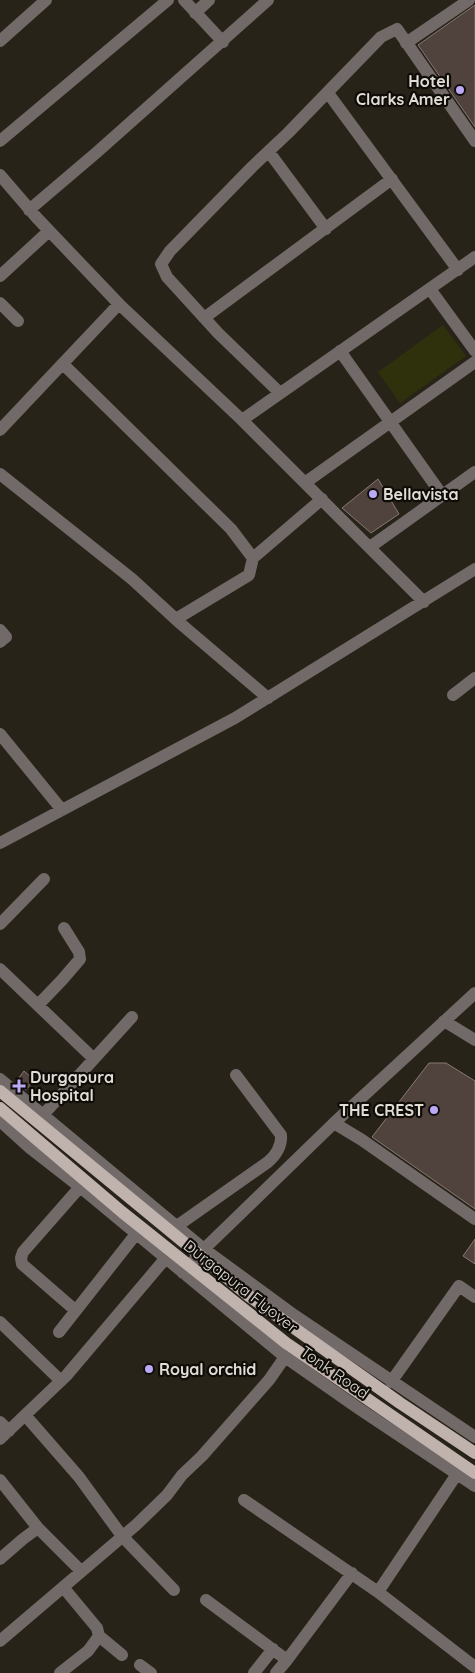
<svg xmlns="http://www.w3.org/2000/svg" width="475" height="1673" font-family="Quicksand,sans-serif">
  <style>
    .green { fill: #2f310c }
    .building { fill: #50423d; stroke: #887973 }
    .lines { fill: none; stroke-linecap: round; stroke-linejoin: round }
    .minor { stroke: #716a68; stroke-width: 12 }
    .major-bridge { stroke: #c0b2ac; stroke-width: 12 }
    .poi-dot { fill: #baaaf6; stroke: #0f0c08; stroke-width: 2 }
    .labels { text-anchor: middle; stroke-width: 4.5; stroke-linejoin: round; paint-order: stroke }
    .poi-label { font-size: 16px; font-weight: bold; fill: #e0ddd6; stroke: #0f0c08; text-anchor: start }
    .street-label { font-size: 16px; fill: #e0ddd6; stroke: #0f0c08 }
  </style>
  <rect width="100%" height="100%" fill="#282318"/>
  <path class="green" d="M443,325l23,31 -66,47 -22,-31z"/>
  <path class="building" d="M475,5v122l-57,-82z
    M378,479l21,35 -28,19 -29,-25z
    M429,1063h17l29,18v128l-103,-72z
    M24,1071l10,9 -8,10 -10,-8z
    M475,1239v25l-12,-8z"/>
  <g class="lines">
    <path class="minor" d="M184,0l39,42
      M195,13l14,-13
      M0,41l46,-41
      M406,43l63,-43
      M328,93l130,177
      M0,141l168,-141
      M269,152l57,77
      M0,175l37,43 82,86 123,116 182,182
      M29,210l67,-57 172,-153
      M0,276l49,-45
      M430,289l45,62
      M0,303l18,18
      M204,318l188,-139
      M340,351l102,144
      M63,364l168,165 22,29 -4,17 -73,44
      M280,393l-62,-60 -51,-56 -6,-13 9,-13 82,-84 36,-34 93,-96 16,-8 78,112
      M242,420l233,-163
      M0,430l119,-126
      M0,474l132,105 49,45 87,74
      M306,482l169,-120
      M370,547l105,-75
      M253,558l69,-59
      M0,630l6,7 -6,5
      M453,695l22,-17
      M0,734l62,76
      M0,843l235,-125 240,-149
      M0,924l44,-45
      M0,969l93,89
      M38,1005l24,-25 18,-21 -1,-7 -15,-24
      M444,1021l31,19
      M0,1079l204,170 90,66 181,122
      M43,1115l89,-98
      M0,1121l30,27 50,39 205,170 73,51 117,78
      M334,1123l28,17 113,79
      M177,1226l91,-64c8,-7 14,-15 13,-27l-45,-60
      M183,1273l21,-24 130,-126 141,-130
      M75,1310l-53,-46 -1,-6 2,-6 57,-65
      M0,1322l61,59
      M59,1332l77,-98
      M391,1382l68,-96 16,11
      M25,1415l54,62 43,59 52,54
      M0,1422l9,9
      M0,1439l66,-63 99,-117
      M0,1480l38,48 -15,11 -23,20
      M244,1500l134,92 97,75
      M38,1528l43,43
      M378,1592l79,-118
      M206,1600l81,60 -11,13
      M99,1636l23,19
      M0,1641l136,-116 31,-30 15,-20 20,-19 67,-76 16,-23
      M287,1660l65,-87
      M140,1665l11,8
      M60,1673l28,-22 11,-15 -2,-8 -34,-41
      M254,1673l19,-24"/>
    <path class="major-bridge" d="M0,1091l249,205 151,107 75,50
      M0,1108l122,104 164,131 189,130"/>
  </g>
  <g class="poi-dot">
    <circle cx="460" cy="90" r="5"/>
    <circle cx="373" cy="494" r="5"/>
    <path d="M16.5 1078.5h5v5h5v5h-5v5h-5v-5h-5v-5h5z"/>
    <circle cx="434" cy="1110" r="5"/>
    <circle cx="149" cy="1369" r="5"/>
  </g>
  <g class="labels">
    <g class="poi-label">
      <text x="450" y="87" text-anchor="end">Hotel<tspan x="450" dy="18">Clarks Amer</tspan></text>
      <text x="383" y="500">Bellavista</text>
      <text x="30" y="1083">Durgapura<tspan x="30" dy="18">Hospital</tspan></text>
      <text x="424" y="1116" text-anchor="end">THE CREST</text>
      <text x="159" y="1375">Royal orchid</text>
    </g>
    <g class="street-label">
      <text transform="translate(241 1286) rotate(38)" y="6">Durgapura Flyover</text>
      <text transform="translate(335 1372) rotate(35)" y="6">Tonk Road</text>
    </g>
  </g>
</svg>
